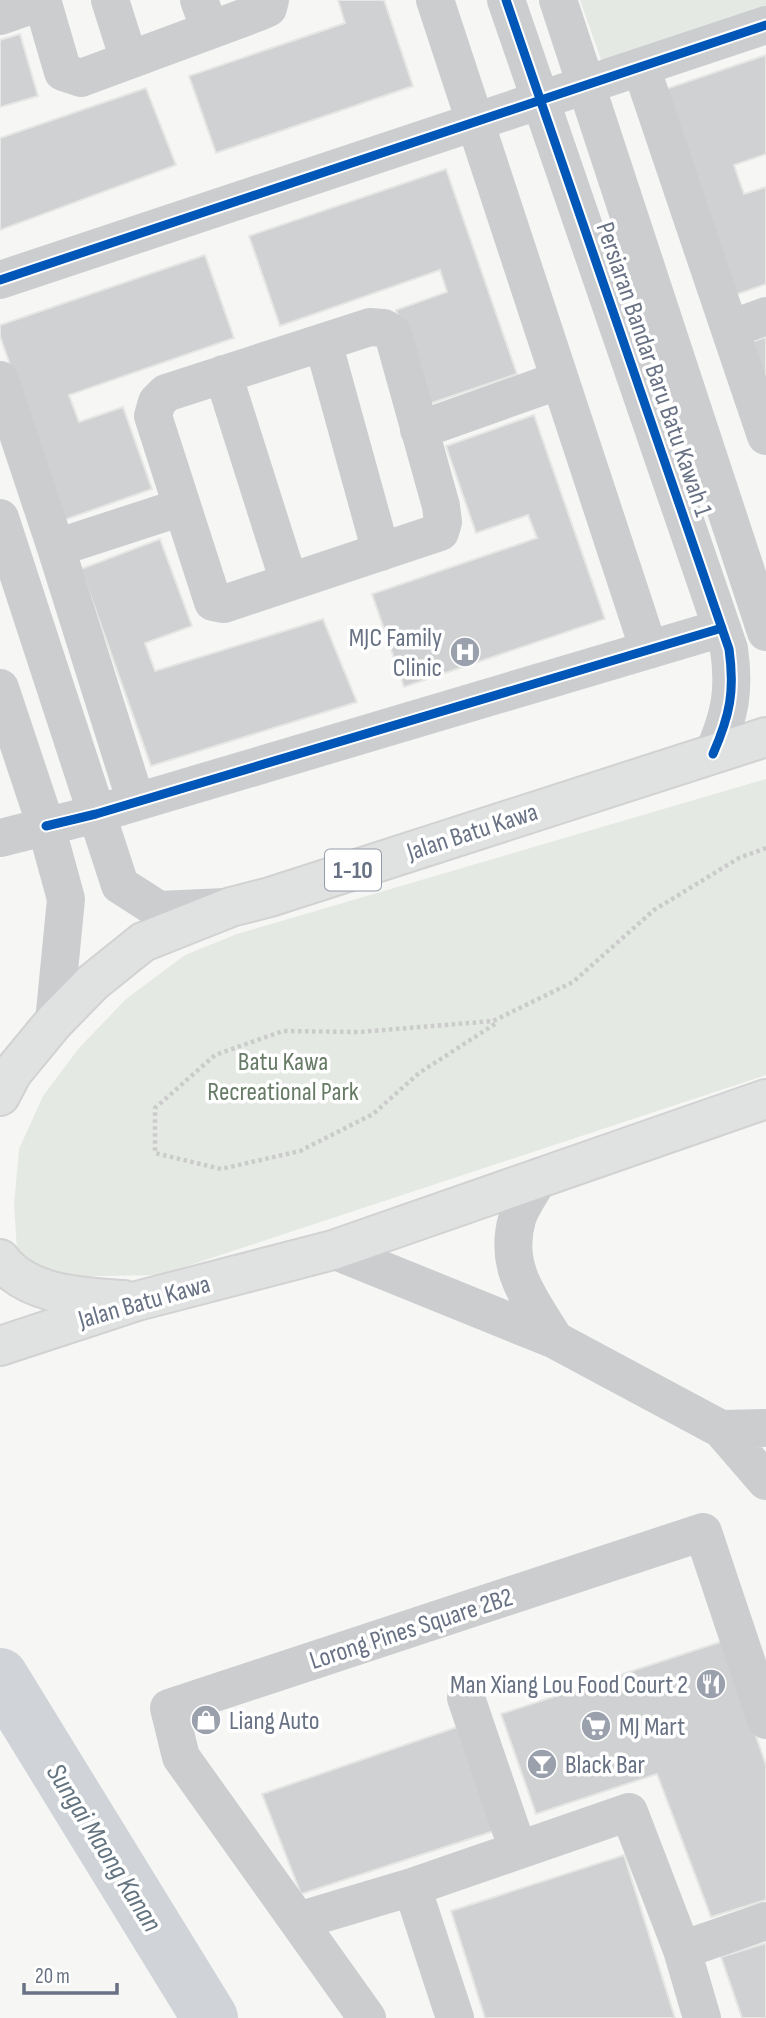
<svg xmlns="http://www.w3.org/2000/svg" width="766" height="2018" font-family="'Sofia Sans Condensed',sans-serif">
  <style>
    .green { fill: #e5e9e4 }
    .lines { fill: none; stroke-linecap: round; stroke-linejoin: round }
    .river { stroke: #d0d4d8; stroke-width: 56 }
    .building { fill: #d0d1d2; stroke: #e6e6e5; stroke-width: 2 }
    .highway-casing { stroke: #d2d2d3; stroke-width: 42 }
    .path { stroke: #cbcbcb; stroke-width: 4.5; stroke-dasharray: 3.5 3.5; stroke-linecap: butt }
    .minor { stroke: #cccdcf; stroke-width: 38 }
    .highway { stroke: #e0e1e1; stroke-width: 38 }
    .cycleway-casing { stroke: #fff; stroke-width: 13 }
    .cycleway { stroke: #0057b8; stroke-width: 9 }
    .labels { text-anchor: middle; stroke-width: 7; stroke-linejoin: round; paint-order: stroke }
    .shield { fill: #fff; stroke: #959ca9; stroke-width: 2 }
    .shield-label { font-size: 24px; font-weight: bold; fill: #687284 }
    .street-label { font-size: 26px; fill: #687284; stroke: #fff }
    .poi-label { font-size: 26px; fill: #687284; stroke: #fff; text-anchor: start }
    .park-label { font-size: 26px; fill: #677b66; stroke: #fff }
    .water-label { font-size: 28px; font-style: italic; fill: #63737f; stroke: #fff }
  </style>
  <rect width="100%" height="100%" fill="#f6f6f5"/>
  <path class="green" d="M580,0h186v11l-163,54z
    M766,779v296l-606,200 -108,2 -35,-27 -3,-45 5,-56 24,-53 36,-48 47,-49 59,-44 52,-21z"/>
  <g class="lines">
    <path class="river" d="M0,1676l210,342"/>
  </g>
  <path class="building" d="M338,0h46l29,86 -197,67 -27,-77 156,-53z
    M20,34l18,62 -38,11v-67z
    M766,55v99l-32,11 10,29 22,-7v97l-37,13 -72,-205z
    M146,88l30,77 -176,65v-92z
    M446,169l71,205 -88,30 -33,-94 51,-18 -7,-22 -160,56 -31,-90z
    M205,255l29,83 -165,57 10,27 44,-15 29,82 -88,31 -64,-184v-11z
    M766,337v69l-21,-62z
    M534,415l71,204 -201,68 -32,-93 165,-56 -9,-23 -52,18 -30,-87z
    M160,539l32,87 -47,17 10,28 168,-52 34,83 -206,64 -70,-197z
    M723,1641l43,124v135l-55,17 -54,-143 -121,40 -35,-100z
    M457,1727l37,104 -193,63 -39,-100z
    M624,1855l51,163h-190l-34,-107z
    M766,1943v75h-24l-21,-61z"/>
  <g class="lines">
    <g class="highway-casing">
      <path id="highway" d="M0,1096l12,-23 42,-51 38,-39 51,-41 88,-35 39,-10 496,-160
        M0,1259c27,37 83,38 124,41
        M0,1346l137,-45 196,-51 433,-151"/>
    </g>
    <path class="path" d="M495,1024l-76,49 -46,41 -73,37 -79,18 -66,-16v-45l60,-53 68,-24 77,1 133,-11 80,-39 81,-72 85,-52 27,-10"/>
    <path class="minor" d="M42,0l21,72 18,6 178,-66 9,-4 2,-8
      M110,0l19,60
      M199,0l11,30
      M435,0l214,650
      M506,0l223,649c6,42 1,66 -16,105
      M558,0l208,632
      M0,16l43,-15
      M641,67l125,369
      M0,280l766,-255
      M370,327l14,1 9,6 48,172 2,16 -3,10 -216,72 -11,-2 -60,-186 4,-14 9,-9z
      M730,329l36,-13
      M323,342l58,210
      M223,374l66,208
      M0,380l56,168 80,254
      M419,430l141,-50
      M0,518l120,367 39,25 66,-3
      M56,548l126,-41
      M0,688l46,138 20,73 -12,123
      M0,838l96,-24 626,-186
      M540,1176c-7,14 -19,29 -23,43 -14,50 14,81 38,121
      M333,1250l222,90 166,89 45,-1
      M721,1429l45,52
      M466,1698l52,152
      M298,1921l114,-34
      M682,1950l84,-29
      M367,2018l-186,-261 -12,-49 534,-176 63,188
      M455,2018l-43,-131 217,-75 53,138 20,68"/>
    <use href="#highway" class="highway"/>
    <g class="cycleway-casing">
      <path id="cycleway" d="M506,0l223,649c6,42 1,66 -16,105
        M0,280l766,-255
        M46,826l50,-12 626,-186"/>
    </g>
    <use href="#cycleway" class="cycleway"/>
  </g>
  <defs>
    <g id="hospital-disc" transform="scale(1.575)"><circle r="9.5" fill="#9aa0ac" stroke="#fff"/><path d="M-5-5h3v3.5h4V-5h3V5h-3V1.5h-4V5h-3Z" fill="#fff"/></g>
    <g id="restaurant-disc" transform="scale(1.575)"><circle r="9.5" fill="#9aa0ac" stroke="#fff"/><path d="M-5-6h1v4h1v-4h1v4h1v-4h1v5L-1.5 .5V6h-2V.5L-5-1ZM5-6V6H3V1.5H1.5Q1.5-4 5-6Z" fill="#fff"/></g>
    <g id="shop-disc" transform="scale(1.575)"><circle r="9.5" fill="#9aa0ac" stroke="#fff"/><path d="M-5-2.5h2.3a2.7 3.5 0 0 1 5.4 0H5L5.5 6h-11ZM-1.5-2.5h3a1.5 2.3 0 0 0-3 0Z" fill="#fff"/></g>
    <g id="supermarket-disc" transform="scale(1.575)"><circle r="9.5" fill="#9aa0ac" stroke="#fff"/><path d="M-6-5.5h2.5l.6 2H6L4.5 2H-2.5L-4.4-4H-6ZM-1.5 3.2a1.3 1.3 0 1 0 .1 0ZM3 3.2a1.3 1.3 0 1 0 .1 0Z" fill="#fff"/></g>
    <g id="bar-disc" transform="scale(1.575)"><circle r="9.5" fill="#9aa0ac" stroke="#fff"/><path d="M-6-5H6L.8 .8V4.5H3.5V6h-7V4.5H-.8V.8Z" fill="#fff"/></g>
  </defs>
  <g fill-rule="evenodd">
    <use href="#hospital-disc" x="465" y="652"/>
    <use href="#restaurant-disc" x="711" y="1684"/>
    <use href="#shop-disc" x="206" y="1720"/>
    <use href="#supermarket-disc" x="596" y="1726"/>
    <use href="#bar-disc" x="542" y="1764"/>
  </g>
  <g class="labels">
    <rect class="shield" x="325" y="849.5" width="56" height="41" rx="5"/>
    <g class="shield-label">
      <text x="353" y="878">1-10</text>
    </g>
    <g class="street-label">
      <text transform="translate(655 369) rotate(71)" y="9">Persiaran Bandar Baru Batu Kawah 1</text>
      <text transform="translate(472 831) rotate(-18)" y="9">Jalan Batu Kawa</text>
      <text transform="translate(144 1301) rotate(-16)" y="9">Jalan Batu Kawa</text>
      <text transform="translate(411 1628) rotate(-18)" y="9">Lorong Pines Square 2B2</text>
    </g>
    <g class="poi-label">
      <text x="442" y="646" text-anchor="end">MJC Family<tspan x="442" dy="30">Clinic</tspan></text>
      <text x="688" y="1693" text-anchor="end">Man Xiang Lou Food Court 2</text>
      <text x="229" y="1729">Liang Auto</text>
      <text x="619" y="1735">MJ Mart</text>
      <text x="565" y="1773">Black Bar</text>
    </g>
    <g class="park-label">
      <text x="283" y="1070">Batu Kawa<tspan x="283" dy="30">Recreational Park</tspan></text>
    </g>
    <g class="water-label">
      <text transform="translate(105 1847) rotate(58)" y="10">Sungai Maong Kanan</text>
    </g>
  </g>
  <path d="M24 1983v10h93v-10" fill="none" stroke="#687284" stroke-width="3.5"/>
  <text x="35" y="1983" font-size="21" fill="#687284" stroke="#ffffff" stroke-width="5" paint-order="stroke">20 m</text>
</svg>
